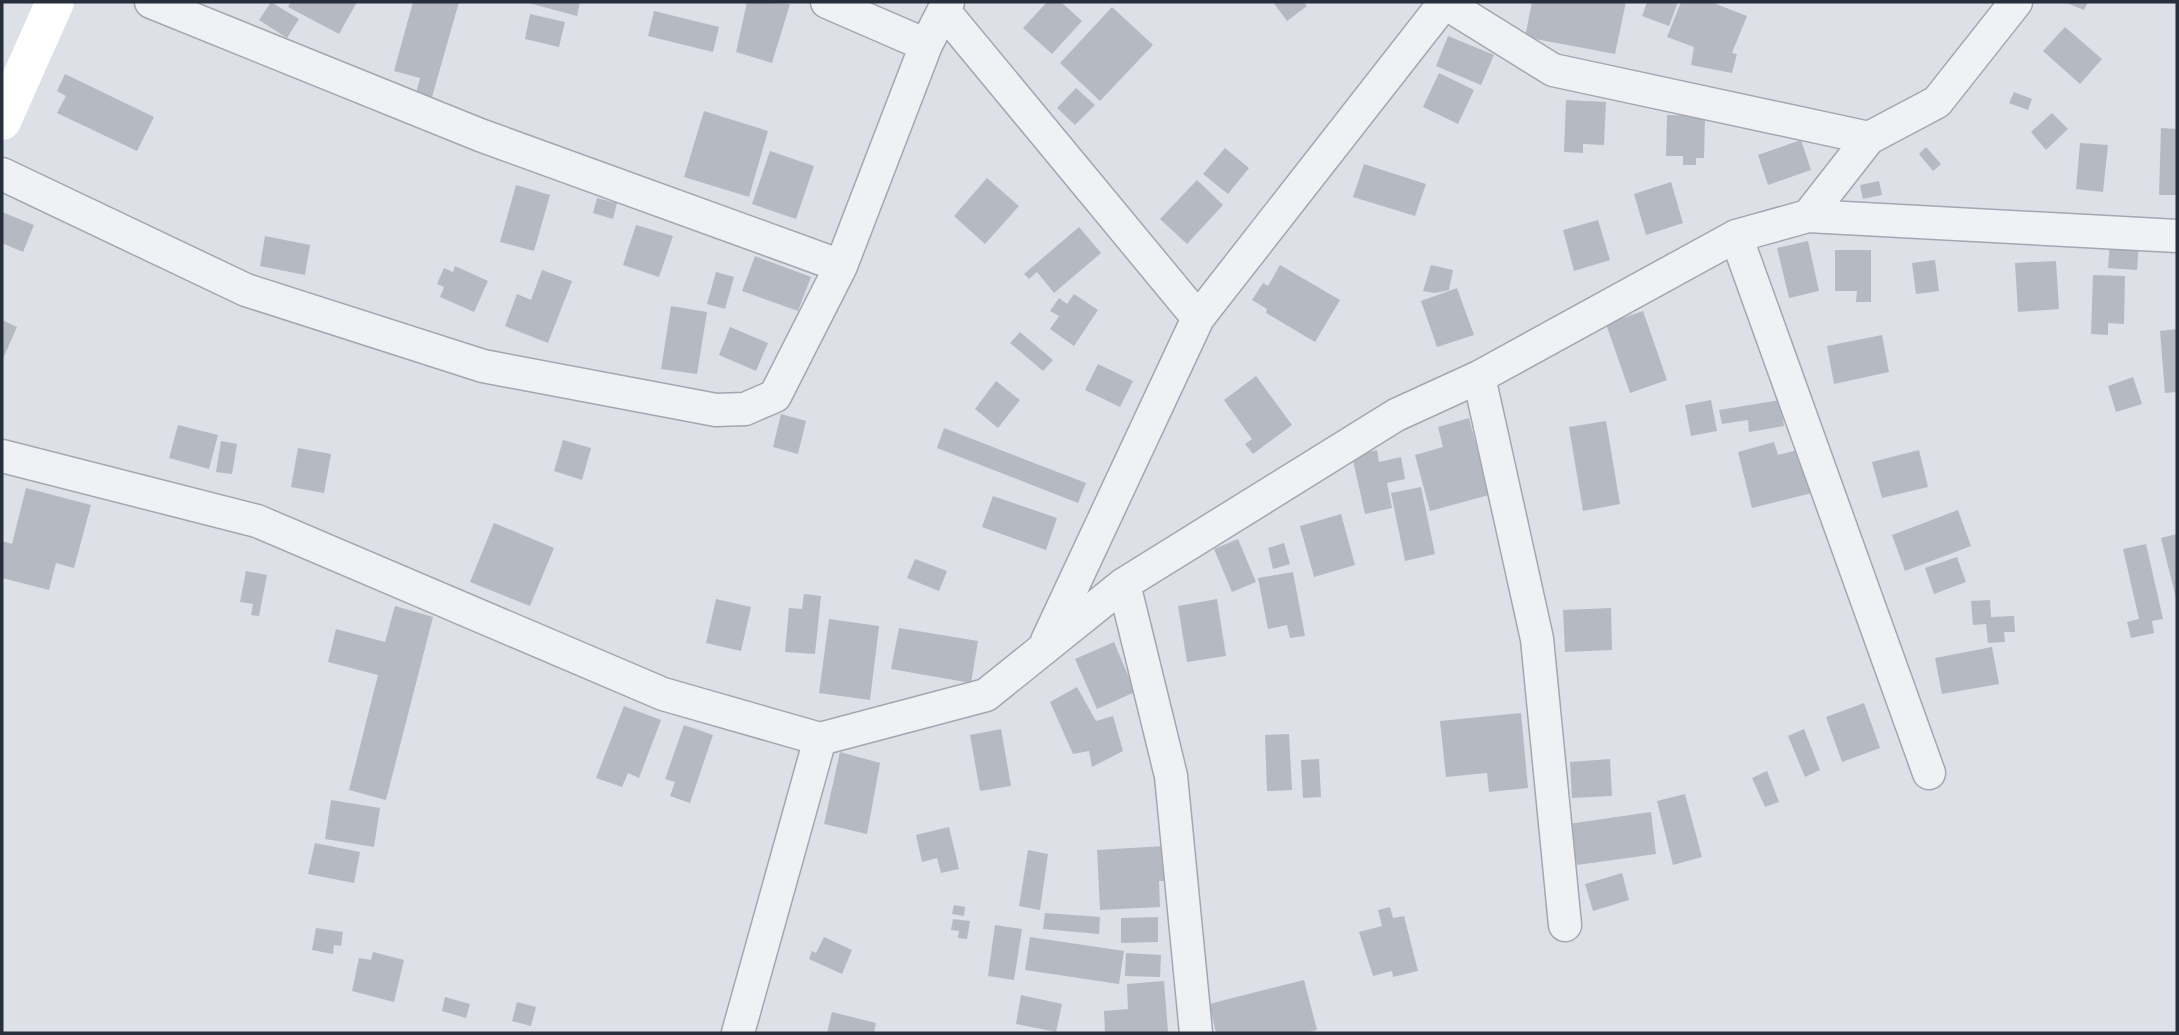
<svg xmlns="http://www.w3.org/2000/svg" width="2179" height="1035" font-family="Commissioner,sans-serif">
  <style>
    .building { fill: #b5b9c2 }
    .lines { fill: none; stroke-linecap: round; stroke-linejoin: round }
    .street-casing { stroke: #a3a7b0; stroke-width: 35 }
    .street { stroke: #eff1f5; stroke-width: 32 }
    .secondary { stroke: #fff; stroke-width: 38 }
  </style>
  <rect width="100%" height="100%" fill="#dde0e6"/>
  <path class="building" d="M271,2l28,17 -12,19 -28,-18z
    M291,2h66l-18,32 -51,-27z
    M413,2h46l-27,95 -16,-4 4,-15 -26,-7z
    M525,2h55l-3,14z
    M747,2l43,2 -18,59 -36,-11z
    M1047,2h14l21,19 -30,33 -29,-26z
    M1273,2h31l3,4 -20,15z
    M1532,2h94l-11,52 -90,-17z
    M1647,2h31l-9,24 -27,-10z
    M1681,2h30l36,14 -15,37 5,1 -5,19 -41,-8 3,-18 -27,-10z
    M2064,2h24l-4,8z
    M1112,7l41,38 -53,56 -40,-38z
    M654,11l65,16 -6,25 -65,-16z
    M530,14l35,8 -6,25 -34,-8z
    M2065,27l37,32 -22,25 -37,-33z
    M1448,36l46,19 -13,30 -45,-19z
    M1439,73l35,17 -16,34 -35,-17z
    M65,74l89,43 -17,34 -80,-38 9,-17 -9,-5z
    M1076,88l19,17 -20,20 -18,-17z
    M2014,92l18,7 -4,11 -19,-7z
    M1566,100l40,2 -2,43 -21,-1v9l-19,-1z
    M704,111l64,20 -19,66 -65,-20z
    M2052,113l16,16 -22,21 -15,-18z
    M1667,115l38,1 -1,42h-8v7h-13v-9h-17z
    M2161,128l16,1v66h-18z
    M1801,140l10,30 -43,15 -10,-30z
    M2080,143l28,2 -5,47 -27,-3z
    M1926,147l15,17 -8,7 -14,-17z
    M1225,148l24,20 -21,26 -25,-20z
    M770,151l44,15 -18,53 -44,-15z
    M1364,164l62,20 -11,32 -62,-19z
    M987,178l32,28 -34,38 -31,-28z
    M1197,180l26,25 -36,39 -27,-25z
    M1879,181l3,14 -19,4 -3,-14z
    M1671,182l12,41 -37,12 -12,-41z
    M516,185l34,10 -16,56 -34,-9z
    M597,198l20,5 -4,16 -20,-6z
    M2,212l32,13 -11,27 -21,-9z
    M1598,220l12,40 -36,11 -11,-41z
    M636,225l37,11 -14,41 -36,-12z
    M1079,227l22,26 -47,40 -17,-21 -8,7 -5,-5z
    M265,236l45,9 -5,30 -45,-9z
    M1808,241l11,50 -30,7 -12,-50z
    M2110,241l29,2 -2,27 -29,-2z
    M1835,250h36v52h-15l1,-11h-22z
    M755,256l56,21 -13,34 -56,-20z
    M1935,260l4,31 -23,3 -4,-31z
    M2056,261l3,48 -41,3 -3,-49z
    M1280,265l60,35 -25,42 -49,-29 1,-4 -15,-9 11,-17 5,3z
    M1431,265l22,5 -4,20 -14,3 -12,-2z
    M455,266l33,15 -14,31 -34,-15 4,-10 -7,-3 7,-16 9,4z
    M542,270l30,11 -24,62 -43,-17 12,-32 14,6z
    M716,272l18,5 -9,32 -18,-5z
    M2093,275l32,1 -1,48 -16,-1v12l-17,-1z
    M1457,288l17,47 -37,12 -16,-46z
    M1074,294l24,16 -24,36 -24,-17 9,-13 -9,-5 9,-13 8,6z
    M671,306l36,6 -10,62 -36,-5z
    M1643,311l24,69 -37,13 -24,-69z
    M2,320l15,7 -15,34z
    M730,327l38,16 -12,28 -37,-16z
    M2177,329v63l-12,1 -5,-62z
    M1020,332l33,28 -10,11 -33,-28z
    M1882,335l7,37 -55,12 -7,-38z
    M1098,364l35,17 -13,26 -35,-17z
    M1256,376l36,49 -39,29 -8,-10 7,-5 -28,-39z
    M2133,377l9,27 -26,8 -8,-26z
    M996,381l24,19 -22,28 -23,-19z
    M1711,400l6,31 -26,5 -6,-31z
    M1780,400l4,26 -35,6 -1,-12 -26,4 -3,-14z
    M781,414l25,7 -8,33 -25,-7z
    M1469,418l20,77 -59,16 -15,-56 28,-8 -5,-20z
    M1606,421l14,83 -37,7 -14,-84z
    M178,425l40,10 -9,34 -40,-11z
    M944,428l142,55 -8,20 -141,-55z
    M563,440l28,8 -9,32 -28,-9z
    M221,441l16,3 -5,30 -16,-2z
    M1774,442l4,13 24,-6 10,44 -60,15 -14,-56z
    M298,448l33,6 -7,39 -33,-6z
    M1377,450l2,12 22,-5 4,22 -18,4 5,25 -27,6 -13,-58z
    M1919,450l9,37 -46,11 -10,-36z
    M1421,487l14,67 -30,7 -14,-68z
    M26,488l65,17 -17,63 -18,-5 -7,27 -47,-12v-37l10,3z
    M993,496l64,22 -11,32 -64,-23z
    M1958,510l13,36 -66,25 -13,-36z
    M1341,514l14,51 -41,12 -14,-51z
    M494,523l60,25 -24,58 -60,-24z
    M2177,534v64h-1l-15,-60z
    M1238,539l18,43 -24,10 -18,-43z
    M1284,543l6,21 -17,5 -5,-21z
    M2146,544l17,75 -11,2 2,12 -23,5 -4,-16 12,-3 -16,-70z
    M1957,557l9,25 -32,12 -9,-26z
    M915,559l32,12 -8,20 -32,-13z
    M246,571l21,4 -8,41 -8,-1 2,-11 -13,-2z
    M1293,572l12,64 -15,2 -3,-13 -19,4 -10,-51z
    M804,594l17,2 -6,58 -30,-2 4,-44 13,1z
    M716,599l35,8 -10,44 -35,-8z
    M1217,599l9,57 -39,6 -9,-56z
    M1990,600l1,17 23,-1 1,16h-11l1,10 -17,1 -2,-19 -13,1 -2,-24z
    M395,606l38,11 -47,183 -37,-10 29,-115 -50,-13 8,-33 49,13z
    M1611,608l1,42 -47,2 -2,-42z
    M829,619l50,7 -9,74 -51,-7z
    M899,628l79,13 -7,42 -80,-14z
    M1114,642l21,50 -38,17 -22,-50z
    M1992,647l7,37 -57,10 -7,-36z
    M1077,687l19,34 17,-5 10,35 -31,16 -3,-16 -16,3 -23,-52z
    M1864,703l16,45 -38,14 -16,-45z
    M624,706l37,14 -22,58 -11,-5 -6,14 -26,-9z
    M1521,713l7,75 -39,4 -2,-19 -41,4 -6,-56z
    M684,725l29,10 -23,68 -20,-7 5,-14 -10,-3z
    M1001,729l10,57 -31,5 -10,-56z
    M1804,729l16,41 -15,7 -17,-41z
    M1289,734l3,56 -25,1 -2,-56z
    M840,752l40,11 -13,71 -43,-10z
    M1319,759l2,38 -18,1 -2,-38z
    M1610,759l2,37 -40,2 -2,-36z
    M1767,771l12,31 -14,5 -13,-29z
    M1685,794l17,63 -29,8 -16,-64z
    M331,800l49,8 -6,39 -49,-8z
    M1651,812l5,42 -79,11 -9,-41z
    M949,827l10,42 -18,4 -4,-15 -15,4 -6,-27z
    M315,843l45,9 -6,31 -46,-9z
    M1165,846l2,35h-8l1,26 -60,3 -3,-60z
    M1028,850l20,4 -8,56 -21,-4z
    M1622,873l7,27 -36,11 -8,-27z
    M954,905l11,2 -1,9 -12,-2z
    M1390,907l3,11 11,-2 14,55 -25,6 -1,-6 -19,5 -14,-44 23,-6 -4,-16z
    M1045,913l55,4 -1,17 -56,-5z
    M1158,917v25l-37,1v-25z
    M953,919l17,2 -3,18 -9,-1 1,-7 -8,-1z
    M995,925l27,4 -8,51 -26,-4z
    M316,928l27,4 -2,14 -7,-1 -1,9 -21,-4z
    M824,937l28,13 -10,24 -33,-15 3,-8 4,2z
    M1030,937l94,14 -5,33 -94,-14z
    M373,952l31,8 -10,42 -42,-11 7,-33 12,2z
    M1126,953l35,2 -1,22 -35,-1z
    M1304,980l13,50 -12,3h-89l-7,-29z
    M1164,981l4,51 -63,1 -1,-22 24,-2 -1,-25z
    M1021,995l41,9 -6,28 -40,-8z
    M445,997l25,7 -4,14 -24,-7z
    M517,1002l19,5 -5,19 -19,-5z
    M832,1012l44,11 -2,10h-47z"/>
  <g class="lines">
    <g class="street-casing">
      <path id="street" d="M151,2l329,133 361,131
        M827,2l99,43
        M1445,3l108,67 316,68
        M944,11l254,307
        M2,174l244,116 237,76 233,44 29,-1 30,-13 66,-130 85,-221 22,-43
        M1808,216l61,-78 68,-36 79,-100
        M1736,236l193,537
        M1479,377l58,262 28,286
        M2,456l255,65 406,173 157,45 166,-44 138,-111 272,-169 83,-38 257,-141 72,-20 369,20
        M1124,584l47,192 25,257
        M1047,641l151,-323 247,-316
        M738,1033l82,-294"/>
    </g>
    <use href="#street" class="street"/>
    <path class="secondary" d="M2,121l53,-119"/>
  </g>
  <rect width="2179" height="1035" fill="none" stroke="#272e3c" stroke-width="7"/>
</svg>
